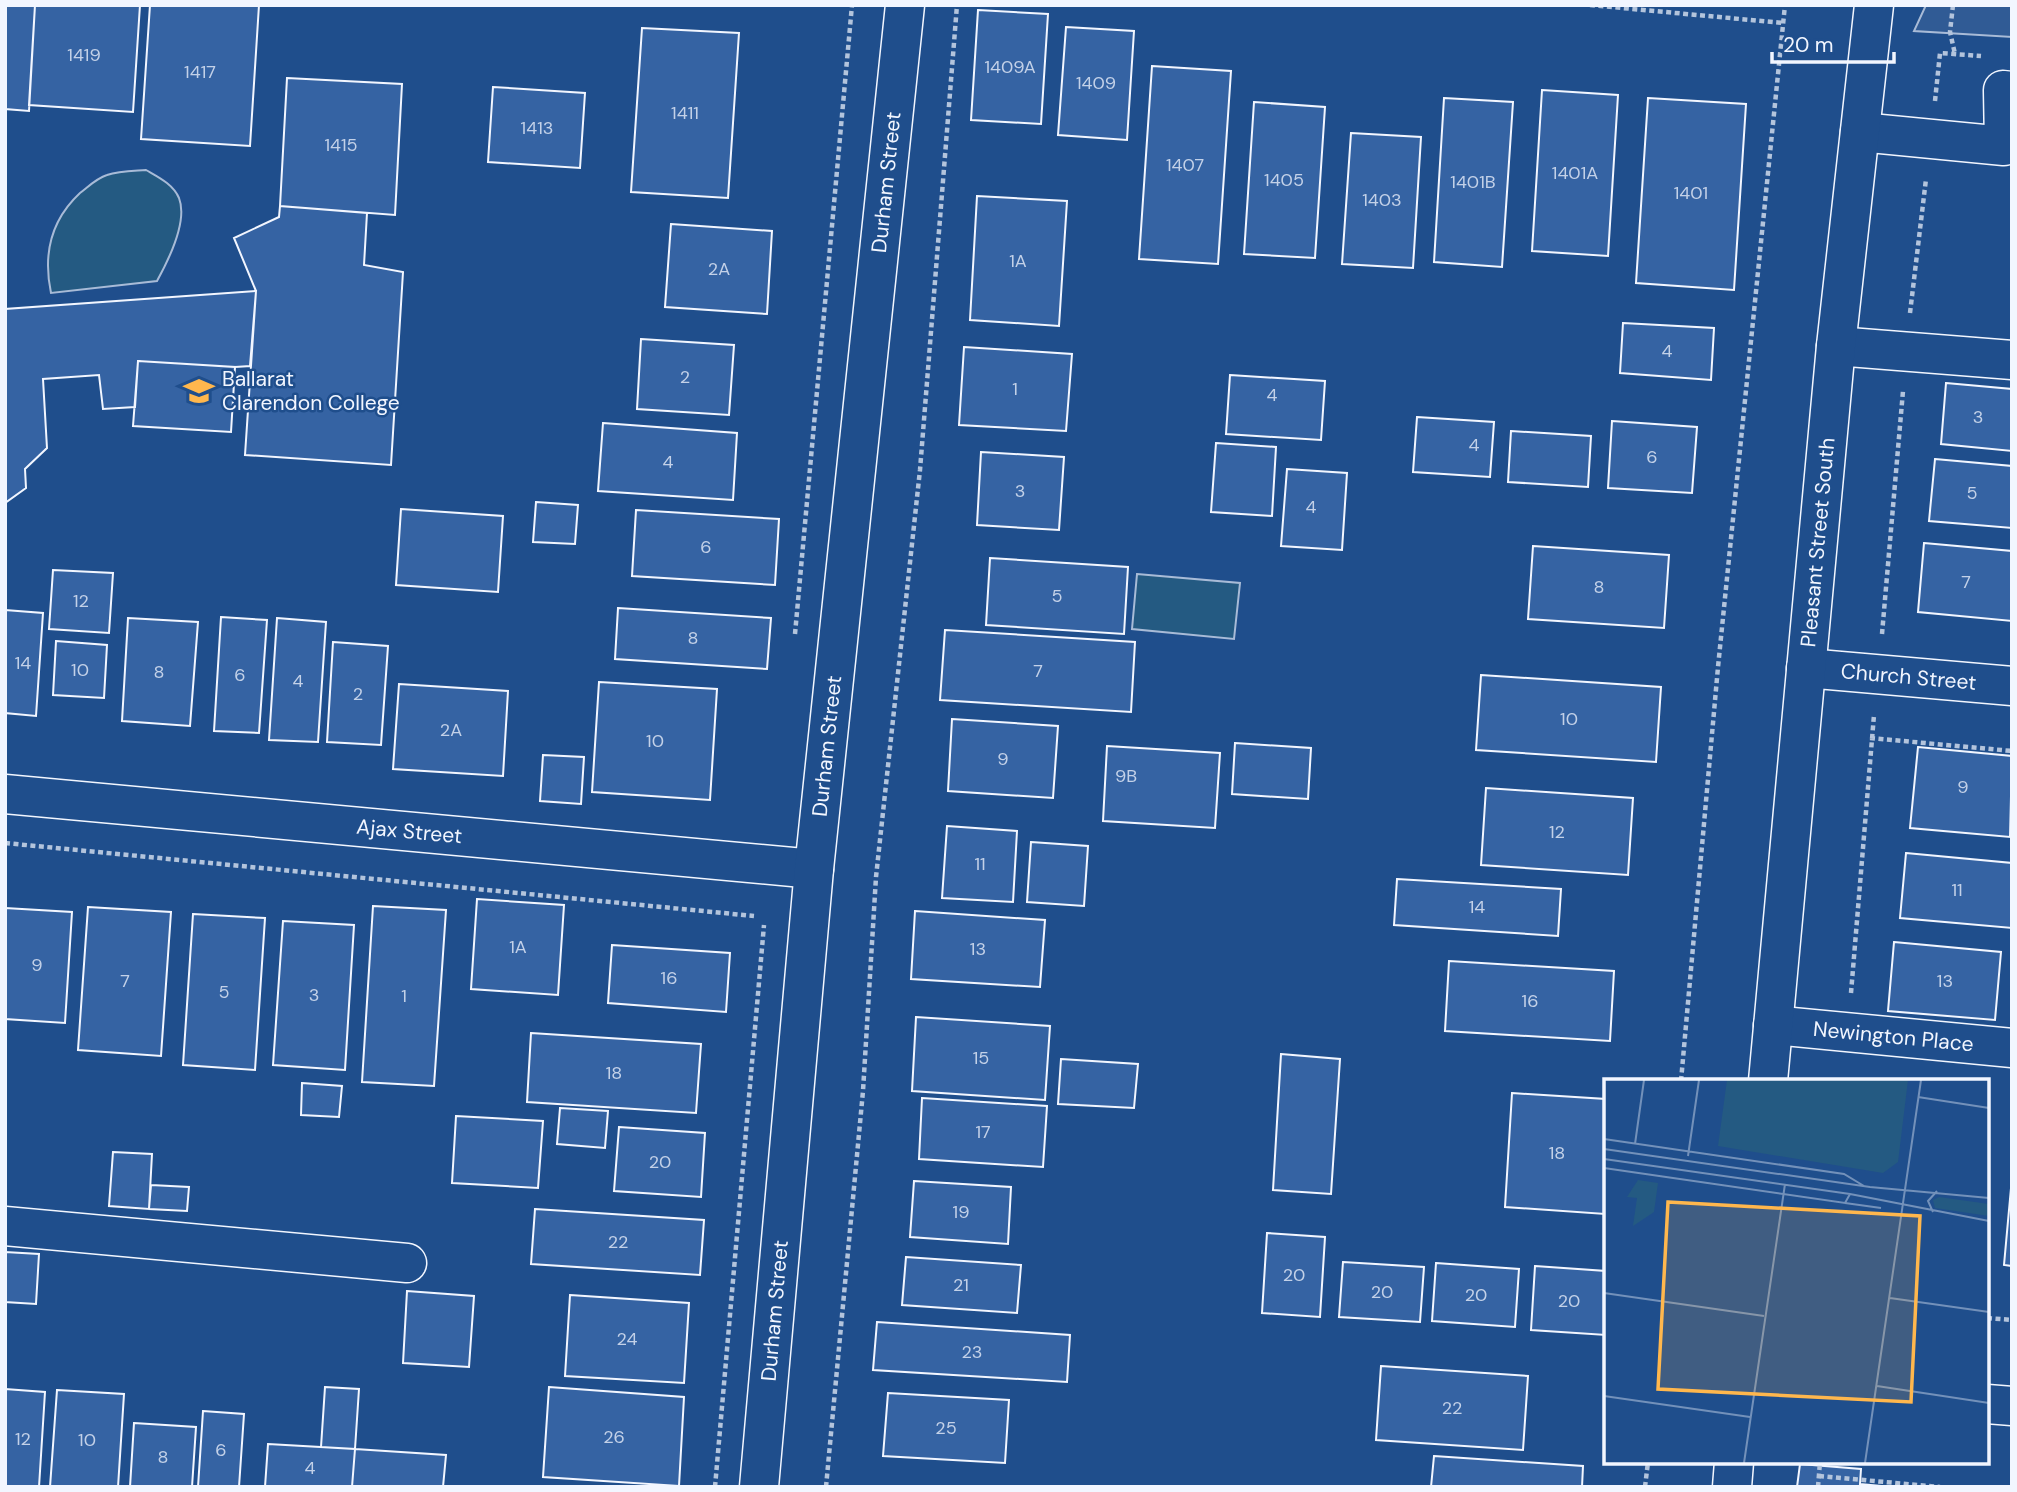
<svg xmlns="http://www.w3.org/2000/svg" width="2017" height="1492" font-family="'DM Sans',sans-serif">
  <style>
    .green { fill: #245a82; stroke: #a8bbd7; stroke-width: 2 }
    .parking { fill: #305b95; stroke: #a8bbd7; stroke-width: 2 }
    .building { fill: #3563a3; stroke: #f2f6ff; stroke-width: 2 }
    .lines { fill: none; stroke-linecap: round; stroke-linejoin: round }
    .minor-casing { stroke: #f2f6ff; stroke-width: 41 }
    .path { stroke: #b3c4dc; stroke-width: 4.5; stroke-dasharray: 5 3.5; stroke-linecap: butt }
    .minor { stroke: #1f4e8c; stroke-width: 38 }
    .labels { text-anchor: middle; stroke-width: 5; stroke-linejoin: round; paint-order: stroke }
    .number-label { font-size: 18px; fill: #c3d1e8 }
    .street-label { font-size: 21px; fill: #f2f6ff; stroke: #1f4e8c }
    .poi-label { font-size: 21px; fill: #f2f6ff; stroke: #1f4e8c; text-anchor: start }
    .inset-road { fill: none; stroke: #7391ba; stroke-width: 2 }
    .view { fill: #ffb74d; fill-opacity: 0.15; stroke: #ffb74d; stroke-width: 3.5 }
    .inset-edge { fill: none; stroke: #f2f6ff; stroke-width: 3.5 }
  </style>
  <rect width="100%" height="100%" fill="#1f4e8c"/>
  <path class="green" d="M146,170c12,7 27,14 33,28 9,23 -11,63 -22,83l-106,12c-8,-38 0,-73 29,-100 9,-7 17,-15 27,-18 12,-4 26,-4 39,-5z
    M1137,574l103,9 -6,56 -102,-10z"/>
  <path class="parking" d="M1926,5h86v32l-98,-6z"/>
  <path class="building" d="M5,5h30l-6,106 -24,-2z
    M35,5h105l-7,107 -104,-7z
    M150,5h109l-9,141 -109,-7z
    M978,10l70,4 -7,110 -70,-4z
    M1066,27l68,4 -7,109 -69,-5z
    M642,28l97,5 -11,165 -97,-6z
    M1152,66l79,5 -13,193 -79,-5z
    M287,78l115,6 -7,131 -115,-9z
    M493,87l92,6 -5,75 -92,-6z
    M1542,90l76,5 -10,161 -76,-5z
    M1444,98l69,4 -11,165 -68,-5z
    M1648,98l98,6 -12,186 -98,-7z
    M1254,102l71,5 -10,151 -71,-4z
    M1351,133l70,4 -8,131 -71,-4z
    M977,196l90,5 -8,125 -89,-6z
    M280,206l87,7 -3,52 39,7 -12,193 -146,-10 11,-164 -22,-53 45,-21z
    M671,224l101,7 -5,83 -102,-7z
    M256,291l-6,75 -15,1 -97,-6 -3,46 -32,2 -4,-34 -56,4 4,69 -22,21 1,19 -21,15v-194z
    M1623,323l91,5 -3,52 -91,-7z
    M641,339l93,6 -5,70 -92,-6z
    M964,347l108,7 -6,77 -107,-6z
    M138,361l97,6 -4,65 -98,-6z
    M1230,375l95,6 -4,59 -95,-6z
    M1946,383l66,6v62l-71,-7z
    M1417,417l77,5 -4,55 -77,-5z
    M1612,421l85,6 -5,66 -84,-5z
    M603,423l134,10 -4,67 -135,-9z
    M1511,431l80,5 -3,51 -80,-5z
    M1216,443l60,4 -4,69 -61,-4z
    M981,452l83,5 -5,73 -82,-5z
    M1935,459l77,7v62l-83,-7z
    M1287,469l60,4 -5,77 -61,-4z
    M536,502l42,3 -3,39 -42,-2z
    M401,509l102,7 -5,76 -102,-7z
    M636,510l143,9 -4,66 -143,-9z
    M1924,543l88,8v70l-94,-9z
    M1533,546l136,9 -5,73 -136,-9z
    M990,558l138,9 -4,67 -138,-9z
    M53,570l60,3 -4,60 -60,-4z
    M618,608l153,10 -4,51 -152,-10z
    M5,610l38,3 -7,103 -31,-3z
    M221,617l46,3 -8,113 -45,-2z
    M128,618l70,4 -8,104 -68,-5z
    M277,618l49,4 -8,120 -49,-2z
    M945,630l190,12 -4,70 -191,-12z
    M56,641l51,4 -3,53 -51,-3z
    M333,642l55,4 -7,99 -54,-3z
    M1481,675l180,12 -5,75 -180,-12z
    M599,682l118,7 -7,111 -118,-8z
    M399,684l109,7 -5,85 -110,-7z
    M952,719l106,7 -5,72 -105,-7z
    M1235,743l76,5 -3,51 -76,-5z
    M1107,746l113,7 -5,75 -112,-7z
    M1918,747l94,9 -2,81 -100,-9z
    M543,755l41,2 -3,47 -41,-3z
    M1486,788l147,10 -5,77 -147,-10z
    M947,826l70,5 -4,71 -71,-4z
    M1031,842l57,4 -4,60 -57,-4z
    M1906,853l106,10v65l-112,-10z
    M1397,879l164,10 -3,47 -164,-11z
    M477,899l87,6 -6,90 -87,-6z
    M373,906l73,4 -12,176 -72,-4z
    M88,907l83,5 -10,144 -83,-6z
    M5,908l67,4 -7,111 -60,-4z
    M915,911l130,9 -5,67 -129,-8z
    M193,914l72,4 -10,152 -72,-5z
    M283,921l71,4 -9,145 -72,-5z
    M1894,942l107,10 -6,68 -107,-9z
    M612,945l118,8 -4,59 -118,-9z
    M1449,961l165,10 -4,70 -165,-10z
    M916,1017l134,9 -5,74 -133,-9z
    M531,1033l170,11 -5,69 -169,-11z
    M1281,1054l59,5 -9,135 -58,-4z
    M1061,1059l77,5 -4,44 -76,-4z
    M302,1083l40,3 -3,31 -38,-2z
    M1512,1093l94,6 -1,115 -100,-7z
    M922,1098l125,8 -4,61 -124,-8z
    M560,1108l48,3 -3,37 -48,-4z
    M456,1116l87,5 -5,67 -86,-5z
    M619,1127l86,6 -4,64 -87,-6z
    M113,1152l39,2 -3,55 -40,-3z
    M2012,1177v89l-8,-1z
    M914,1181l97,6 -3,57 -98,-7z
    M151,1185l38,2 -2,24 -38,-2z
    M535,1209l169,11 -4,55 -169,-11z
    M1267,1233l58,4 -5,80 -58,-4z
    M5,1252l34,2 -3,50 -31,-2z
    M906,1257l115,8 -4,48 -115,-8z
    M1343,1262l81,5 -4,55 -81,-5z
    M1436,1263l83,6 -4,58 -83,-6z
    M1535,1266l71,5v64l-75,-5z
    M407,1291l67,5 -5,71 -66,-4z
    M570,1295l119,8 -5,80 -119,-7z
    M877,1322l193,13 -3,47 -194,-12z
    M1381,1366l147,10 -5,74 -147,-10z
    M325,1387l34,2 -4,60 -34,-2z
    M549,1387l135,10 -5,89 -136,-9z
    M5,1389l40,3 -6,95h-34z
    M57,1390l67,4 -6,93h-68z
    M888,1393l121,7 -4,63 -122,-7z
    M203,1411l41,3 -5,73h-41z
    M134,1423l62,4 -4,60h-62z
    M268,1444l87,5 -3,38h-87z
    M355,1449l91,6 -3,32h-91z
    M1434,1456l149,10 -1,21h-151z
    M1800,1464l61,5 -1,15 32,3h-95z"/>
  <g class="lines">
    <g class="minor-casing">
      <g id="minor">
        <path d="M1860,132l144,14 -1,-56 9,1"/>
        <path d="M1836,346l176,14"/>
        <path id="s1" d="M1806,668l206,18"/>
        <path id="s2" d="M5,794l809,75"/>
        <path id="s3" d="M1773,1025l239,23"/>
        <path id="s4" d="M1768,1081l68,-735 38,-341"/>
        <path d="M5,1226l402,37"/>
        <path d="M1987,1404l25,2"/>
        <path id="s5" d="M759,1487l55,-618 91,-864"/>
        <path d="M1732,1487l2,-25"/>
      </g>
    </g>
    <path class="path" d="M1590,5l193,18
      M1953,5l-3,27 5,22
      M1935,101l5,-48 41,3
      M1910,313l16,-134
      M795,634l57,-629
      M1882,634l21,-243
      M1870,738l142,13
      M5,843l749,73
      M1851,993l23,-278
      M1681,1081l37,-414 67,-662
      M1987,1318l25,2
      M1819,1476l121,11
      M715,1487l49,-562
      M826,1487l37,-396 13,-214 44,-407 37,-465
      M1645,1487l3,-25
      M1818,1487l2,-25"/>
    <use href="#minor" class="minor"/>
  </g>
  <defs>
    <g id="school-bare" transform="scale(2.415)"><path d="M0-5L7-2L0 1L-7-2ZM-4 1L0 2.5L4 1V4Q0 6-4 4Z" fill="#ffb74d" stroke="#1f4e8c" stroke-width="2.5" paint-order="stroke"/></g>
  </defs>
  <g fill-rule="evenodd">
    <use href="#school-bare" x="199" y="391"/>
  </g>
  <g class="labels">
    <g class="number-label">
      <text x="84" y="61">1419</text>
      <text x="1010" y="73">1409A</text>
      <text x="200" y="78">1417</text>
      <text x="1096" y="89">1409</text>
      <text x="685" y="119">1411</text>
      <text x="537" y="134">1413</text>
      <text x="341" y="151">1415</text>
      <text x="1185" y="171">1407</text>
      <text x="1575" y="179">1401A</text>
      <text x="1284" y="186">1405</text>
      <text x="1473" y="188">1401B</text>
      <text x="1691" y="199">1401</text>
      <text x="1382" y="206">1403</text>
      <text x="1018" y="267">1A</text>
      <text x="719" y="275">2A</text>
      <text x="1667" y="357">4</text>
      <text x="685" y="383">2</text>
      <text x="1015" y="395">1</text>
      <text x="1272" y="401">4</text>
      <text x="1978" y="423">3</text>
      <text x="1474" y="451">4</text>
      <text x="1652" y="463">6</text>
      <text x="668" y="468">4</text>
      <text x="1020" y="497">3</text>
      <text x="1972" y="499">5</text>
      <text x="1311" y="513">4</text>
      <text x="706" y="553">6</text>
      <text x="1966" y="588">7</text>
      <text x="1599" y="593">8</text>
      <text x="1057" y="602">5</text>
      <text x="81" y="607">12</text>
      <text x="693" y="644">8</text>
      <text x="23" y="669">14</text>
      <text x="80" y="676">10</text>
      <text x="1038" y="677">7</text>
      <text x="159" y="678">8</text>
      <text x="240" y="681">6</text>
      <text x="298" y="687">4</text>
      <text x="358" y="700">2</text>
      <text x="1569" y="725">10</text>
      <text x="451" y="736">2A</text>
      <text x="655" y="747">10</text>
      <text x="1003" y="765">9</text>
      <text x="1126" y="782">9B</text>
      <text x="1963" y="793">9</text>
      <text x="1557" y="838">12</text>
      <text x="980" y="870">11</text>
      <text x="1957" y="896">11</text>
      <text x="1477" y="913">14</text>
      <text x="518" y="953">1A</text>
      <text x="978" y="955">13</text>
      <text x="37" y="971">9</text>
      <text x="669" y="984">16</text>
      <text x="125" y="987">7</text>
      <text x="1945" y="987">13</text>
      <text x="224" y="998">5</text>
      <text x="314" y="1001">3</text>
      <text x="404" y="1002">1</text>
      <text x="1530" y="1007">16</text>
      <text x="981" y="1064">15</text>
      <text x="614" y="1079">18</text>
      <text x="983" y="1138">17</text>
      <text x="1557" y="1159">18</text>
      <text x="660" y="1168">20</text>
      <text x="961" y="1218">19</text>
      <text x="618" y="1248">22</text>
      <text x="1294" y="1281">20</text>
      <text x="961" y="1291">21</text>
      <text x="1382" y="1298">20</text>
      <text x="1476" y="1301">20</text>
      <text x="1569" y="1307">20</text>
      <text x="627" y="1345">24</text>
      <text x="972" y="1358">23</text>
      <text x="1452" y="1414">22</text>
      <text x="946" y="1434">25</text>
      <text x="614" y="1443">26</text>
      <text x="23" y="1445">12</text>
      <text x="87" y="1446">10</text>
      <text x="221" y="1456">6</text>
      <text x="163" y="1463">8</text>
      <text x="310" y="1474">4</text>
    </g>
    <g class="street-label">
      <text dy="7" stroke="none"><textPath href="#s5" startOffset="1311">Durham Street</textPath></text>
      <text dy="7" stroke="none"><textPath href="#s4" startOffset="541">Pleasant Street South</textPath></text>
      <text dy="7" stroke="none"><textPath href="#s1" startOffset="103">Church Street</textPath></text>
      <text dy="7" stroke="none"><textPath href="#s5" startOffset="744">Durham Street</textPath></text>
      <text dy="7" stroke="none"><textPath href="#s2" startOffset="406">Ajax Street</textPath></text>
      <text dy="7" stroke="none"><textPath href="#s3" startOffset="121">Newington Place</textPath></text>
      <text dy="7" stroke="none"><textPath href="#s5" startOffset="177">Durham Street</textPath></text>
    </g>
    <g class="poi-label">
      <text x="222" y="386">Ballarat<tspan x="222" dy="24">Clarendon College</tspan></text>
    </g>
  </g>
  <g transform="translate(1604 1079)">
    <rect width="385" height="385" fill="#1f4e8c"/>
    <path d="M123,1h181l-10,82 -15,11 -165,-27zM34,101l20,3 -4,29 -21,14 4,-28 -10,-1zM335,118l50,7v12l-54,-8 -2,-8z" fill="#245a82"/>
    <path class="inset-road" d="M314,18l71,11M0,60l240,35 20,12M31,65l9,-64M0,70l266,38 119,11M84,77l11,-76M0,80l246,35 139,27M0,89l241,35 5,-9M241,124l36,5M329,133l-5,-11 9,-10M0,214l160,23M286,219l99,14M273,307l112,17M0,317l146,21M140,384l41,-279M261,384l56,-383"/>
    <path class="view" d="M64,123l252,14 -9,186 -253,-13z"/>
    <rect width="385" height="385" class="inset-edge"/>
  </g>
  <rect width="2017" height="1492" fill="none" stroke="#f2f6ff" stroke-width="14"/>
  <path d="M1772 52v10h122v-10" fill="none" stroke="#f2f6ff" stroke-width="3.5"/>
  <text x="1783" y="52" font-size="21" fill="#f2f6ff" stroke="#1f4e8c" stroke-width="5" paint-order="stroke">20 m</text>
</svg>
